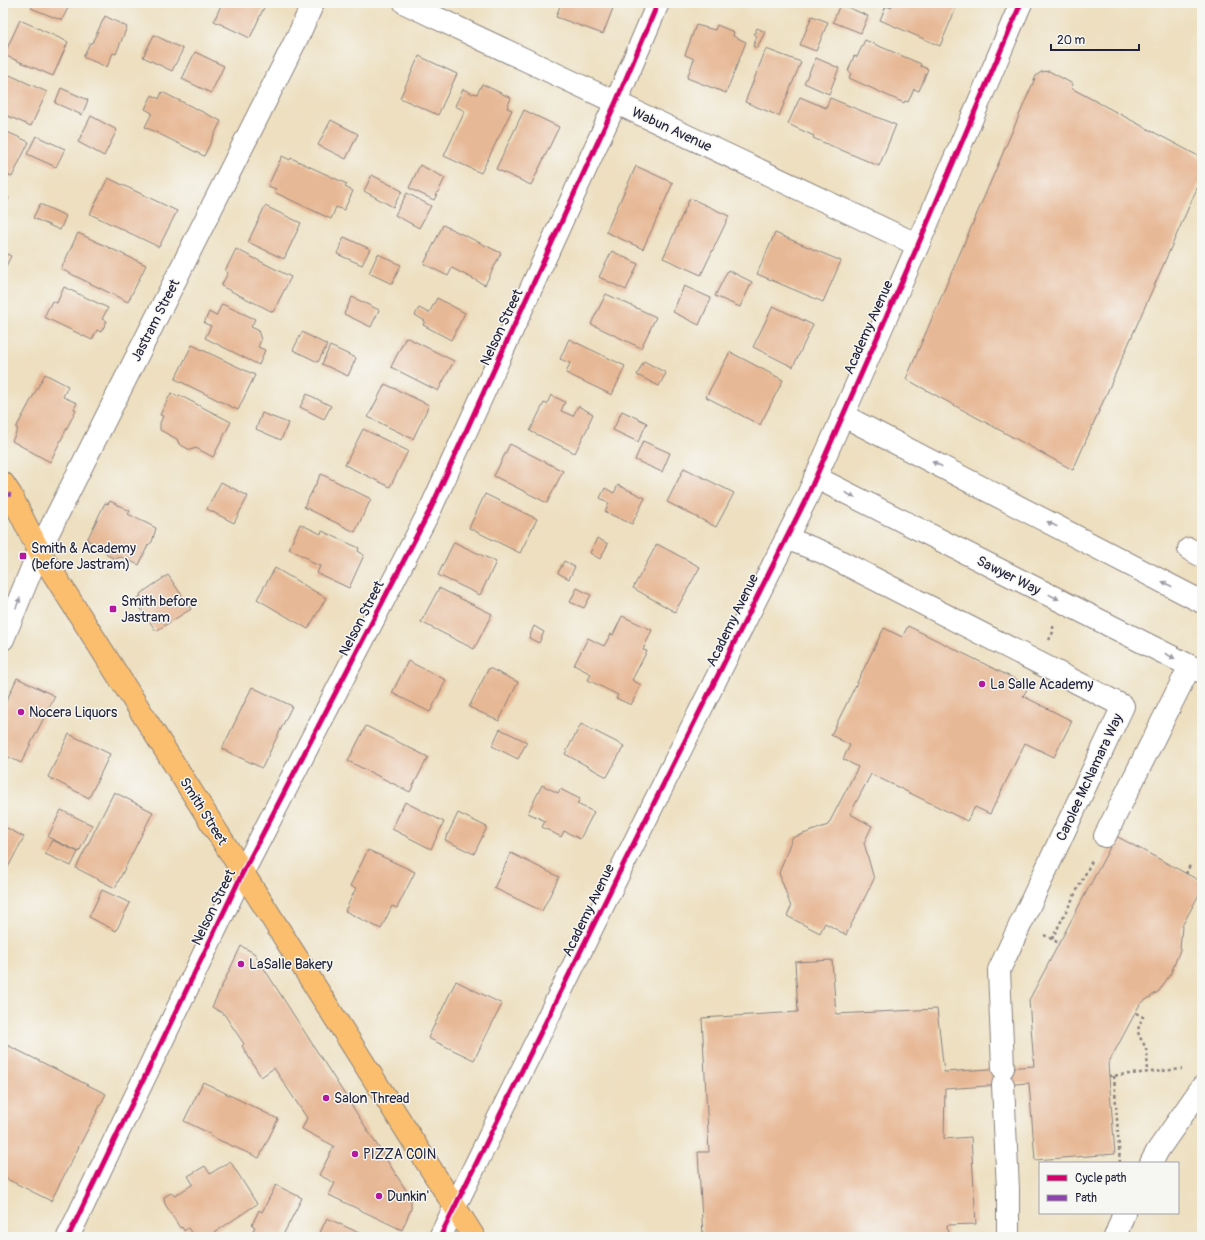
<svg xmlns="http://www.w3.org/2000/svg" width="1205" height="1240" font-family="Pangolin,sans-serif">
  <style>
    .building { fill: #e7b895 }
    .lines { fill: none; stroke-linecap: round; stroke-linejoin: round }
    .minor-casing { stroke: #88807d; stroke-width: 24 }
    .major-casing { stroke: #88807d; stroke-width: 24 }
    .path { stroke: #88807d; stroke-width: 2.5; stroke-dasharray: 3 3; stroke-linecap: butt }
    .minor { stroke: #fff; stroke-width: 22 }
    .major { stroke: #fabe6e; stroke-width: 22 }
    .quiet { stroke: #8e44ad; stroke-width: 4; stroke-dasharray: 8 4; stroke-linecap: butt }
    .cycleway-casing { stroke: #f6f6f2; stroke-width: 8 }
    .cycleway { stroke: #d6006c; stroke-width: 5 }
    .oneway { fill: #9c9ca7 }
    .poi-dot { fill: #b5179e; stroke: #f6f6f2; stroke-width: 1.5 }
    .labels { text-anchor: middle; stroke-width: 3; stroke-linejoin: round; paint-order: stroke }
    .street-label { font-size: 14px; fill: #22223b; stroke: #f6f6f2 }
    .poi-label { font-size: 14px; fill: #22223b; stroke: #f6f6f2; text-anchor: start }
  </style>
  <rect width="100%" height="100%" fill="#f6f6f2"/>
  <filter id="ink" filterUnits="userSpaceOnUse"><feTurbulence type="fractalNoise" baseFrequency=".025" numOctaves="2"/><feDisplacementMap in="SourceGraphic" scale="8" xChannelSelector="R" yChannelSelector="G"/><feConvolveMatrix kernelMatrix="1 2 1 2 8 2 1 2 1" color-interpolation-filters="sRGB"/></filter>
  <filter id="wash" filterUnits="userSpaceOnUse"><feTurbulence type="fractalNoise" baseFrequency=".012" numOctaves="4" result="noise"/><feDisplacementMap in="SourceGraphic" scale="16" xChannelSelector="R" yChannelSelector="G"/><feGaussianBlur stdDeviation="0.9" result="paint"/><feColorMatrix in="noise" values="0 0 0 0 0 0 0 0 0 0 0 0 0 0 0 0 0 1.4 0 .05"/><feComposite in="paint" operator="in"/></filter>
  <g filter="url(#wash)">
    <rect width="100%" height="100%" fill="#eddfbf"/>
    <g id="blocks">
      <path class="building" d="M34,3h29l2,1 -1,2 4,2 -6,12 -3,-2 -1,1 -27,-11z
        M222,3h44l-16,35 -36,-17z
        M561,3h54l-12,31 -47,-17z
        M894,3h49l13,5 -16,38 -60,-26 6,-14 5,2z
        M840,4l28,12 -7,17 -28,-11z
        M105,16l22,11 -11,27 -3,-1 -6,14 -24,-10 7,-14h2z
        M812,16l16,6 -12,29 -16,-6z
        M20,20l48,22 -15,34 -49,-21z
        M696,25l19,5 2,-5 17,7 -1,4 13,6 -20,51 -39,-15 7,-19 -9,-4z
        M757,28l8,4 -8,16 -4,-2 4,-10 -3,-1z
        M154,35l29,14 -11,22 -29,-14z
        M865,40l56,24 -1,2 8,3 -9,22 -5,-2 -6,13 -3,-1 -1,2 -55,-25 2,-5 -3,-2 6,-15 3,1z
        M766,49l35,13 -22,54 -34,-14z
        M195,52l29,14 -13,27 -29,-14z
        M419,56l38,18 -19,41 -38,-17z
        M816,58l23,10 -10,26 -25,-11z
        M1049,71l24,13 -2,4 131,70v19l-129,293 -167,-91 130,-303 5,-4z
        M3,72l44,20 -16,34 -28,-12z
        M482,84l29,14 -4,10 5,2 -31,63 -37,-17 21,-45 -10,-5 8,-17 10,5 1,-1 3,1z
        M61,88l27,12 -6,15 -27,-12z
        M162,92l59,29 -17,35 -59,-29 7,-14 -7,-4 7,-14 7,4z
        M800,97l26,11 4,-10 66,27 -17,41 -66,-28 1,-2 -26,-12z
        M524,110l35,17 -28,58 -35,-16z
        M91,116l26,14 -13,26 -26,-14z
        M331,120l27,14 -12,25 -28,-14z
        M3,130l26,12 -17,35 -9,-4z
        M36,136l29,13 -9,18 -29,-13z
        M282,156l8,4 1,-2 56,26 -2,3 8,4 -9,19 -8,-3 -5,12 -57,-27 2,-3 -8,-3z
        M420,165l25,13 -11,22 -25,-12z
        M636,166l37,17 -30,66 -37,-17z
        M372,175l30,16 -9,16 -29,-16z
        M108,178l69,33 -18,36 -69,-33z
        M407,193l24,13 -12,22 -24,-13z
        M3,195l6,3 -6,13z
        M690,198l39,18 -28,59 -38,-17z
        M40,204l26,12 -6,14 -27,-12z
        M265,206l36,17 -17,36 -36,-17z
        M443,225l58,28 -16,32 -33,-17 -4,8 -24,-12z
        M78,233l68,32 -18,37 -67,-33z
        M775,233l66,28 -18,41 -66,-28z
        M344,237l26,12 -8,16 -25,-11z
        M236,249l55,28 -18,35 -52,-26 7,-13 -3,-2z
        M612,251l26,13 -12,26 -27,-13z
        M3,252l8,4 -8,16z
        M378,254l23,11 -9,19 -23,-11z
        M728,270l24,12 -12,25 -25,-11z
        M684,286l27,12 -12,27 -26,-13z
        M64,287l44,21 -6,11 5,2 -6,11 -4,-2 -5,10 -48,-23 8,-16 5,2z
        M606,294l50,23 -15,31 -50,-24z
        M352,297l27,13 -8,17 -27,-13z
        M437,298l28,15 -14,27 -28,-15 2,-4 -10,-6 4,-7 10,5z
        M222,304l33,15 -4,8 7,3 3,10 -3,7 7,3 -6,15 -54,-27 6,-12 -7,-3 5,-11 7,4z
        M773,306l40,19 -20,42 -40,-20z
        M302,332l25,13 -9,17 -25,-12z
        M406,337l48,24 -16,30 -47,-24z
        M569,339l56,27 -13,29 -46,-22 4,-10 -10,-4z
        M192,345l63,30 -17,35 -63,-31z
        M330,346l26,12 -8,18 -26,-12z
        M730,352l53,28 -23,45 -54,-28z
        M644,361l22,12 -7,13 -22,-11z
        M45,374l23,12 -5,11 14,6 -3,6 2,1 -26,52 -38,-21 6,-12 -2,-1z
        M385,384l44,21 -16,34 -45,-22z
        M171,393l7,4 1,-2 52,27 -18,35 -17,-9 -6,2 -11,-6 -2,-5 -17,-9v-7l3,-7 -3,-1z
        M307,394l24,12 -7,13 -24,-12z
        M551,395l14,7 -4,9 12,5 5,-10 15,8 -5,11h1l-14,28 -45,-22 14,-28 3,1z
        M622,411l25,12 -9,19 -25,-12z
        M262,413l26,10 -7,17 -25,-11z
        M363,429l45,22 -18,36 -45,-22z
        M643,441l27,12 -8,19 -27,-12z
        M510,444l53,27 -16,32 -53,-27z
        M684,468l50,25 -18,34 -49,-25z
        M321,474l50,25 -16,33 -51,-25z
        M221,482l27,14 -14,27 -27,-14z
        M618,485l27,13 -13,26 -27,-12 4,-9 -9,-5 5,-10 9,5z
        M485,494l52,25 -17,34 -51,-25z
        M110,501l20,10 -2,3 28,14 -4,14 -4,3 -9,20 -18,-8 -6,2 -8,-4 -2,-6 -18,-9 18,-37 3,1z
        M300,524l21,10 1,-3 37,17 -1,3 6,4 -15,33 -32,-15 3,-7 -12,-5 1,-2 -20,-10z
        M597,538l11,6 -8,15 -10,-6z
        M454,542l42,20 -16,33 -42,-20z
        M657,544l43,23 -25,45 -42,-24z
        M564,561l11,6 -6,12 -11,-6z
        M275,568l51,30 -18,31 -51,-30z
        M168,575l23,34 -35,22 -15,-22 2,-2 -6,-9 4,-2 -1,-2z
        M439,588l53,26 -18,35 -53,-27z
        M577,588l14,7 -7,13 -14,-6z
        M622,616l30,14 -9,20 4,1 -15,29 9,5 -10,20 -15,-7 2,-3 -30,-15 3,-6 -17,-9 14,-27 16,8 7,-12 2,1z
        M534,626l10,6 -5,11 -10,-5z
        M908,626l121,60 -6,10 49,25 -18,36 -29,-14 -35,71 -15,-7 -8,14 -96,-47 -21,40 22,12 -8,17 10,36 -28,56 -21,-12 -5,10 -33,-17 4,-9 -12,-34 13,-35 36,-13 30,-58 -15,-8 7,-14 -19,-10 53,-107 18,9z
        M408,661l38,19 -16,32 -38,-19z
        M489,668l29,14 -19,39 -30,-14z
        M17,678l38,18 -34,67 -18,-9v-46z
        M252,687l40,19 -30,62 -40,-19z
        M581,724l43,22 -17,31 -42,-23z
        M366,726l62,31 -18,35 -62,-31z
        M500,729l27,13 -9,17 -26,-13z
        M69,734l41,20 -21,44 -41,-21z
        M542,785l16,8 2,-4 20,10 -3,5 17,8 -14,27 -16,-8 -3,6 -19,-10 3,-6 -17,-8z
        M114,792l39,20 -38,76 -39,-20z
        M405,802l39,20 -13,27 -39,-20z
        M61,810l31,15 -13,27 -31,-15z
        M458,813l29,14 -13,27 -29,-14z
        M3,826l21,11 -18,34 -3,-2z
        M1116,836l86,46v7l-20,37 -2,24 -9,23 -12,18 -19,13 -32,60 7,90 -80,6 -6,-77 -84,6 -1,50 27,-2 5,87 -29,1 1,12h-230v-2l-15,1 -5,-84h11l-7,-134 96,-6 -3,-50 37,-2 4,54 101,-5 7,63 90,-6 -5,-66z
        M52,840l26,12 -7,14 -26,-12z
        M368,850l47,22 -18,36 -5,-2 -11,23 -36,-18 11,-23 -6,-2z
        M511,853l48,24 -17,34 -48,-23z
        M102,890l28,13 -14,28 -27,-14z
        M241,946l13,7 157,245v11l-9,21 -73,-35 6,-12 -16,-8 15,-29 -32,-17 5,-11 -33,-50 -13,9 -19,-31 2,-2 -20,-30 -12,-7z
        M456,981l46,23 -28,56 -46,-22z
        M3,1043l103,51 -55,107 -48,-24z
        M203,1082l75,37 -19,39 -49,-22 1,-2 -27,-13z
        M230,1161l27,43 -49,33h-14l-6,-9 -4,3 -2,-4 -2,1 -15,-24 -1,-7 7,-4 4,3 18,-12 -5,-8 17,-10 5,8z
        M276,1185l26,13 -20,39h-26l-5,-3 4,-7 -3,-2 7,-15 3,2z
        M327,1218l41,19h-50z"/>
    </g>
  </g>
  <g filter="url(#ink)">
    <use href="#blocks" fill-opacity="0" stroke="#88807d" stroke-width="1"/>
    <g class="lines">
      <g class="minor-casing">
        <path id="minor" d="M405,3l513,242
          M842,415l360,187
          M815,477l387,195
          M786,538l36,14 301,154 -124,264 4,98
          M1189,549l13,7
          M3,639l36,-88 260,-517 14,-31
          M1105,836l85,-170
          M1003,1085l5,104v48
          M1151,1163l7,-13 44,-63
          M68,1237l175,-365 188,-364 185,-406 42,-99
          M440,1237l181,-368 186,-372 111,-252 103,-242
          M1115,1237l9,-24"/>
      </g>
      <g class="major-casing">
        <path id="major" d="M3,483l8,12 28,56 435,686"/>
      </g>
      <path class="path" d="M1049,640l4,-8v-6
        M1186,874l5,-11
        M1044,935l15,8
        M1052,939l41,-80
        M1136,1013l7,4c-11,21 0,18 4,36 1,7 0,13 -1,20
        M1109,1076l73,-7
        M1114,1076l6,87"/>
      <use href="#minor" class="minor"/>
      <use href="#major" class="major"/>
      <path class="quiet" d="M3,494l8,1"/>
      <g class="cycleway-casing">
        <path id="cycleway" d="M68,1237l175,-365 188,-364 185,-406 42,-99
          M440,1237l181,-368 186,-372 111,-252 103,-242"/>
      </g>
      <use href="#cycleway" class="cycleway"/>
    </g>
    <defs><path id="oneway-solid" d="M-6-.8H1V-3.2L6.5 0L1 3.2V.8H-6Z"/></defs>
    <g class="oneway">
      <use href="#oneway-solid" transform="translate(937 464) rotate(-153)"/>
      <use href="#oneway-solid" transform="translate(850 495) rotate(27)"/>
      <use href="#oneway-solid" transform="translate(1052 524) rotate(-153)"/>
      <use href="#oneway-solid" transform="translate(1167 584) rotate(-153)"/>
      <use href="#oneway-solid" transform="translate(1054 597) rotate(27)"/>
      <use href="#oneway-solid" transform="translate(18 603) rotate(-68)"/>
      <use href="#oneway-solid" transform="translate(1170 656) rotate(27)"/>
    </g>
  </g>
  <g class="poi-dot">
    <rect x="19" y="552" width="8" height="8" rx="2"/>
    <rect x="109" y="605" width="8" height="8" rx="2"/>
    <circle cx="982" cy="684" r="4"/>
    <circle cx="21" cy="712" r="4"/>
    <circle cx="241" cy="964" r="4"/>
    <circle cx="326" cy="1098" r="4"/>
    <circle cx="355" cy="1154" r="4"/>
    <circle cx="379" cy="1196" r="4"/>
  </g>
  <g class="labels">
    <g class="street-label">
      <text transform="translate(672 129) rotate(25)" y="5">Wabun Avenue</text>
      <text transform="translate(155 320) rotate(-63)" y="5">Jastram Street</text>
      <text transform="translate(501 327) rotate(-65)" y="5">Nelson Street</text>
      <text transform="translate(868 327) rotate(-66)" y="5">Academy Avenue</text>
      <text transform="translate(1009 575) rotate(27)" y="5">Sawyer Way</text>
      <text transform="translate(361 618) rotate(-63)" y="5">Nelson Street</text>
      <text transform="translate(732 620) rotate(-64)" y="5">Academy Avenue</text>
      <text transform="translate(1089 777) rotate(-65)" y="5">Carolee McNamara Way</text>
      <text transform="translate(204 811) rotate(58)" y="5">Smith Street</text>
      <text transform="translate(213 907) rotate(-64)" y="5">Nelson Street</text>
      <text transform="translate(588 910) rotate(-64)" y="5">Academy Avenue</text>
    </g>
    <g class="poi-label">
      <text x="31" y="553">Smith &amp; Academy<tspan x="31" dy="16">(before Jastram)</tspan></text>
      <text x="121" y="606">Smith before<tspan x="121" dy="16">Jastram</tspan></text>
      <text x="990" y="689">La Salle Academy</text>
      <text x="29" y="717">Nocera Liquors</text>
      <text x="249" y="969">LaSalle Bakery</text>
      <text x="334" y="1103">Salon Thread</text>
      <text x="363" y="1159">PIZZA COIN</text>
      <text x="387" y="1201">Dunkin'</text>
    </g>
  </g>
  <rect width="1205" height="1240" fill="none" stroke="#f6f6f2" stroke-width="16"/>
  <rect x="1039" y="1162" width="140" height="52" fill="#f6f6f2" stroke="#a1a1a9"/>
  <rect x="1047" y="1175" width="20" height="6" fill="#d6006c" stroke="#a1a1a9"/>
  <text x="1075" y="1182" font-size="12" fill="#22223b">Cycle path</text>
  <rect x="1047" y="1195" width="20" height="6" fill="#8e44ad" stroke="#a1a1a9"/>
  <text x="1075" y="1202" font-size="12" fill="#22223b">Path</text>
  <path d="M1051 44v6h88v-6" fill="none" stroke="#22223b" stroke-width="2"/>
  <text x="1057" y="44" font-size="12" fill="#22223b" stroke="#f6f6f2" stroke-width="3" paint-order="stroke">20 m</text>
</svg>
